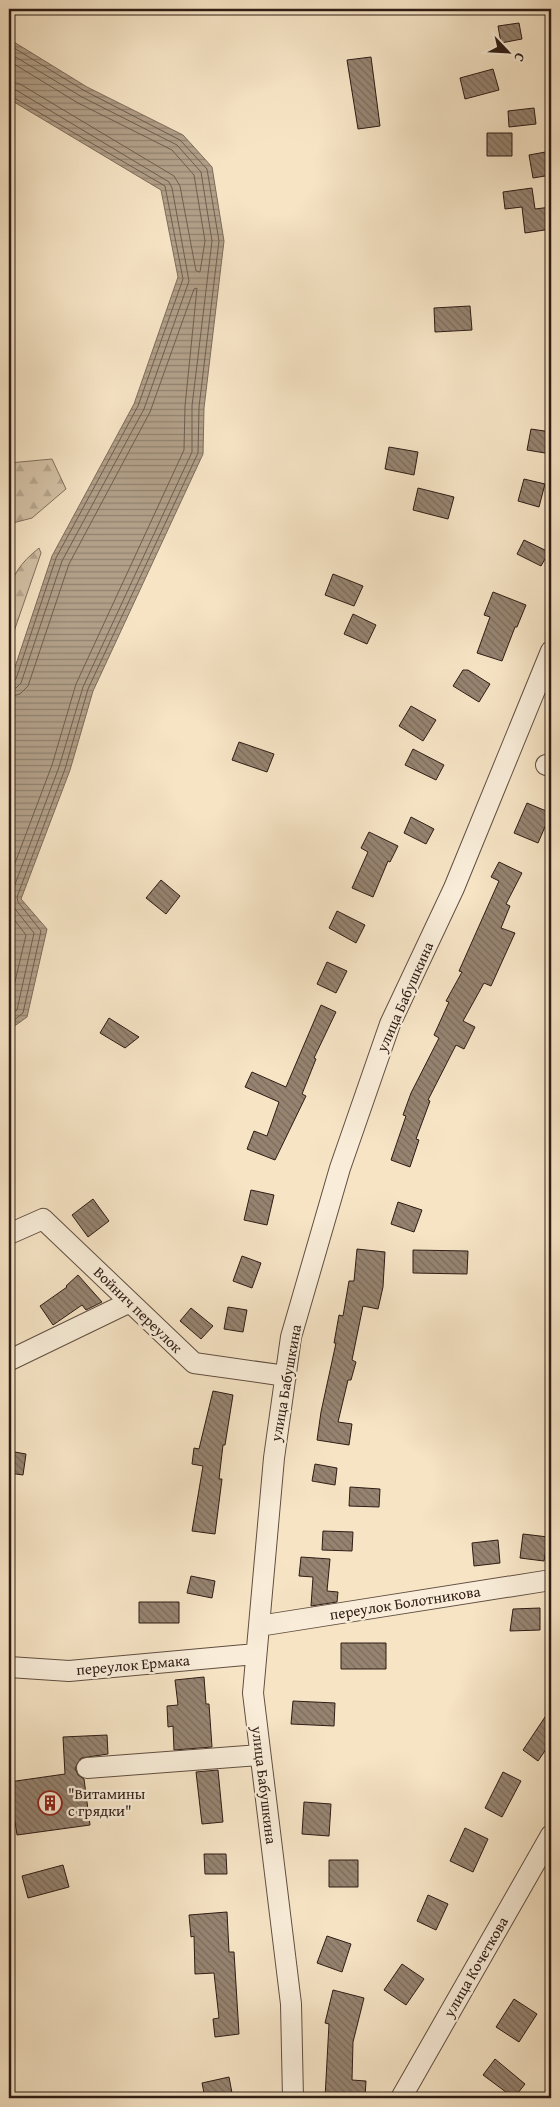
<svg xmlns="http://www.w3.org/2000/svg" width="560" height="2107" font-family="'Gentium Book Plus',serif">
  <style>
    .forest { fill: url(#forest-firs); stroke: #826f5e }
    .water { fill: url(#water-rules); stroke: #7e6b5b }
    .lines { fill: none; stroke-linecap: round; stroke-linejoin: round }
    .shore { stroke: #705e4f; stroke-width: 1 }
    .building { fill: url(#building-back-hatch); stroke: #2f1c15 }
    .minor-casing { stroke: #614e41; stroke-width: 22 }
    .minor { stroke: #f9edd9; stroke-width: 20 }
    .labels { text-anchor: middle; stroke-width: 4.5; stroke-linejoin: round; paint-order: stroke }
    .street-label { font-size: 15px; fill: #2f1c15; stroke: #f9edd9 }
    .poi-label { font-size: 15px; fill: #2f1c15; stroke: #f9edd9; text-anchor: start }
  </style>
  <defs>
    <pattern id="forest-firs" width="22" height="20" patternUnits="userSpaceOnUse" patternTransform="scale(1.25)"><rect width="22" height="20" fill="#d4c2a7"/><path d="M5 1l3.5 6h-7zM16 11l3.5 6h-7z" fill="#b6a68f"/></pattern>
    <pattern id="water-rules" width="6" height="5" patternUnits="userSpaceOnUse" patternTransform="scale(1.25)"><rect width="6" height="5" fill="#b2a089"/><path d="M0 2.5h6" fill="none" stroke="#91826f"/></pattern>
    <pattern id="building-back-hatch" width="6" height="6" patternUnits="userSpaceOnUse" patternTransform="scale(1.25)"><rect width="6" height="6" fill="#968471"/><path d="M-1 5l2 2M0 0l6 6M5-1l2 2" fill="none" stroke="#7b6b5c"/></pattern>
  </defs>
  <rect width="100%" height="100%" fill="#f6e4c5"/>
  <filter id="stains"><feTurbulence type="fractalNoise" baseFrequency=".004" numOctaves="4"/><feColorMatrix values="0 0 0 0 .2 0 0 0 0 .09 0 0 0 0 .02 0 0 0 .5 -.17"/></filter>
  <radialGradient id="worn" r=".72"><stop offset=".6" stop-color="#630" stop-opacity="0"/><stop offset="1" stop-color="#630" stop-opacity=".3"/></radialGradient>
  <path class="forest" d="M52,459l14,30 -34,29 -23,6v-61z
    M39,548l2,5 -32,93c0,-46 -9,-67 30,-98z"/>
  <path class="water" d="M9,39l78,48 96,48 29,32 12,74 -20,167 -1,46 -110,237 -23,79 -49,129 26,30 -20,88 -18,13v-345l43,-129 82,-152 44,-127 -17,-87 -152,-91z"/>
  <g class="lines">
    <path class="shore" d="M9,45l76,46 95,49 27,29 12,72 -20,166 -1,46 -110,236 -23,80 -48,128 1,5 23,29 -18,82 -14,11
      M9,53l73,44 95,48 24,27 11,69 -20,165v46l-109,235 -24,80 -48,128 1,10 22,28 -17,77 -8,6
      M9,61l69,42 94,47 22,25 11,66 -5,31 -4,-1 -16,-85 -6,-10 -154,-92 -11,-3
      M9,89l7,1 153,92 3,6 17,93 -45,128 -82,152 -41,122 -5,5 -7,2
      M9,95l156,91 18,93 -45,127 -82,152 -40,121 -7,4
      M9,697l11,-3 8,-8 41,-122 81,-152 44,-123 3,-1 -12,118 -1,44 -108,234 -24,81 -43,114
      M9,913l17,22 -17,72"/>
  </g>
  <path class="building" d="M519,23l3,16 -21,4 -3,-17z
    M371,57l9,69 -22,3 -11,-69z
    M493,69l6,21 -34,9 -5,-21z
    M534,108l2,16 -27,3 -1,-16z
    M487,133h25v23h-25z
    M551,151v24l-18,3 -4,-23z
    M532,188l3,21 16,-2v22l-26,4 -3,-26 -17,2 -2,-17z
    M470,306l2,24 -37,2 -1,-24z
    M531,429l20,3v22l-24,-4z
    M389,447l29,5 -4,23 -29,-6z
    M524,479l21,5 -6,23 -21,-6z
    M418,488l36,9 -6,22 -35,-9z
    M524,540l25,12 -8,14 -24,-12z
    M333,574l30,12 -9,20 -29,-11z
    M493,592l33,13 -9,22h-2l-13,34 -25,-8 13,-36 -6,-2z
    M353,614l23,11 -9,19 -23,-10z
    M463,670h5l22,14 -11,18 -26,-16z
    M411,706l25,14 -13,21 -24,-15z
    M239,742l35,12 -7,18 -35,-12z
    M413,749l31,16 -8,15 -31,-15z
    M527,803l24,10 -13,30 -24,-10z
    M411,817l23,12 -8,15 -22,-11z
    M369,832l29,14 -8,16 -2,-1 -15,36 -21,-9 16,-36 -7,-4z
    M499,862l23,11 -16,31 4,2 -9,22 14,5 -24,53 -7,-3 -21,38 12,6 -11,22 -8,-4 -28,55 2,1 -14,38 3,1 -9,27 -19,-7 15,-44 -3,-1 8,-22 28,-55 -5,-3 15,-33 -3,-1 16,-29 -3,-1 40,-90 -8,-4z
    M161,880l19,16 -14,18 -20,-16z
    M337,911l28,14 -9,18 -27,-15z
    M327,962l20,9 -11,22 -19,-9z
    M321,1005l15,7 -22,46 2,1 -14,35 4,2 -31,64 -28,-11 7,-18 13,5 12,-34 -34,-15 7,-15 34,15z
    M109,1018l30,19 -14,11 -25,-15z
    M251,1190l23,5 -7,30 -23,-5z
    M93,1199l16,22 -21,16 -16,-22z
    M398,1202l24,8 -8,22 -23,-8z
    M357,1249l28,3 -2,35 -5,22 -15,-3 -11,54 4,2 -5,18h-3l-10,42 14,2 -3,21 -32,-5 4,-28 15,-69h-2l5,-28 4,1 6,-35h5z
    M413,1250l55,1 -1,23 -54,-1z
    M242,1256l19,7 -9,25 -19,-7z
    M78,1275l24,27 -16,8 -4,-5 -29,20 -13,-19 27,-19 -1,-1z
    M228,1307l19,3 -4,22 -19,-3z
    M191,1308l22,18 -12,13 -21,-18z
    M213,1391l20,4 -8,50h-2l-4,34h3l-7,55 -23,-3 11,-65 -11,-2 2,-16 5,1z
    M9,1451l17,3 -3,21 -14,-2z
    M315,1464l22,4 -2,17 -23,-4z
    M350,1487l30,2 -1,18 -30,-1z
    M323,1531l30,1 -1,19 -30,-1z
    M523,1534l25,3 -4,24 -24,-3z
    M498,1540l2,23 -26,3 -2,-23z
    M301,1557l29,2 -3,32 11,1 -1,10 -26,4 2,-29 -14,-1z
    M191,1576l24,5 -3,17 -25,-5z
    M139,1602h40v21h-40z
    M540,1608v22l-30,1 3,-22z
    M341,1643h45v26h-45z
    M204,1677l2,27h3l3,43 -38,3 -1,-24 -5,1 -1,-21 11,-1 -3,-25z
    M293,1701l42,2 -1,23 -43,-2z
    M551,1708v34l-13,19 -15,-11z
    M107,1735l1,19 -27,4 -6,10 3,7 6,4 6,46 -73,10 -8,-53 56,-8 -2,-37z
    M218,1770l5,52 -21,2 -6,-52z
    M503,1772l18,9 -19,36 -17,-9z
    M304,1802l27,2 -2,32 -27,-2z
    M465,1828l23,11 -15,33 -23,-11z
    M204,1854h22l1,20h-22z
    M329,1860h29v27h-29z
    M63,1865l6,22 -41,11 -6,-22z
    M428,1895l20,9 -12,26 -19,-9z
    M227,1912l2,40h5l5,82 -24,3 -2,-18 6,-1 -5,-45 -19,1 -1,-38 -3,1 -2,-22z
    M327,1936l24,8 -9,28 -25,-9z
    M402,1964l22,15 -18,26 -22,-15z
    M333,1990l31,8 -11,44 -1,38 14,1 -1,17h-40l4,-74 -4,-1z
    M514,1999l23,15 -18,28 -23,-15z
    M495,2059l30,25 -11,14 -31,-23z
    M229,2077l3,16 -27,5 -3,-15z"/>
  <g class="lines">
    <g class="minor-casing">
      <path id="minor" d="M546,765l5,1
        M9,1234l34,-15 151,144 92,13
        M10,1360l120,-58
        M259,1626l292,-46
        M9,1667l60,4 187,-17
        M87,1768l173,-13
        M293,2098l-2,-94 -38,-311 21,-235 17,-121 49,-169 50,-144 64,-136 97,-237
        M401,2098l150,-263"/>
    </g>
    <use href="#minor" class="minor"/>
  </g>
  <defs>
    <g id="building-ring" transform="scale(1.25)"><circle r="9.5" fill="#f9edd9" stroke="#8f2418" stroke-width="1.5"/><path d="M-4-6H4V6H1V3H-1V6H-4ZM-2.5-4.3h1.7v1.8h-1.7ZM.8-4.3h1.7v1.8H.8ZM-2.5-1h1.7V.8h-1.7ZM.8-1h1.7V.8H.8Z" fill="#8f2418"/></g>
  </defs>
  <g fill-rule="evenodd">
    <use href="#building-ring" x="50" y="1803"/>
  </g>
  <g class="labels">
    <g class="street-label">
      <text transform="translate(405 997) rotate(-66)" y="5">улица Бабушкина</text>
      <text transform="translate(138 1310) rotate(44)" y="5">Войнич переулок</text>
      <text transform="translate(286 1383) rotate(-80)" y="5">улица Бабушкина</text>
      <text transform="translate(405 1603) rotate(-9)" y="5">переулок Болотникова</text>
      <text transform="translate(133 1665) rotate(-5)" y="5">переулок Ермака</text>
      <text transform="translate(264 1785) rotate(83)" y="5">улица Бабушкина</text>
      <text transform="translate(476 1967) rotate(-60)" y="5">улица Кочеткова</text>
    </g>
    <g class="poi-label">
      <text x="68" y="1799">"Витамины<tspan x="68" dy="17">с грядки"</tspan></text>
    </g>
  </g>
  <rect width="560" height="2107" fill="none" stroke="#f6e4c5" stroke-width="30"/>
  <rect x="10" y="10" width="540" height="2087" fill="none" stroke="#2f1c15" stroke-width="2.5"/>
  <rect x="15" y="15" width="530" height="2077" fill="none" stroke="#2f1c15"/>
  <g transform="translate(508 52) rotate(115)" stroke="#f9edd9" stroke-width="4" paint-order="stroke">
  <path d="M0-4L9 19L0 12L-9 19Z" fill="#2f1c15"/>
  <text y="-8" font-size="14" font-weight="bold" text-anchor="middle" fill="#2f1c15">С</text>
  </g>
  <rect width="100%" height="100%" filter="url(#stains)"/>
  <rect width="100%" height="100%" fill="url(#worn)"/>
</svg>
